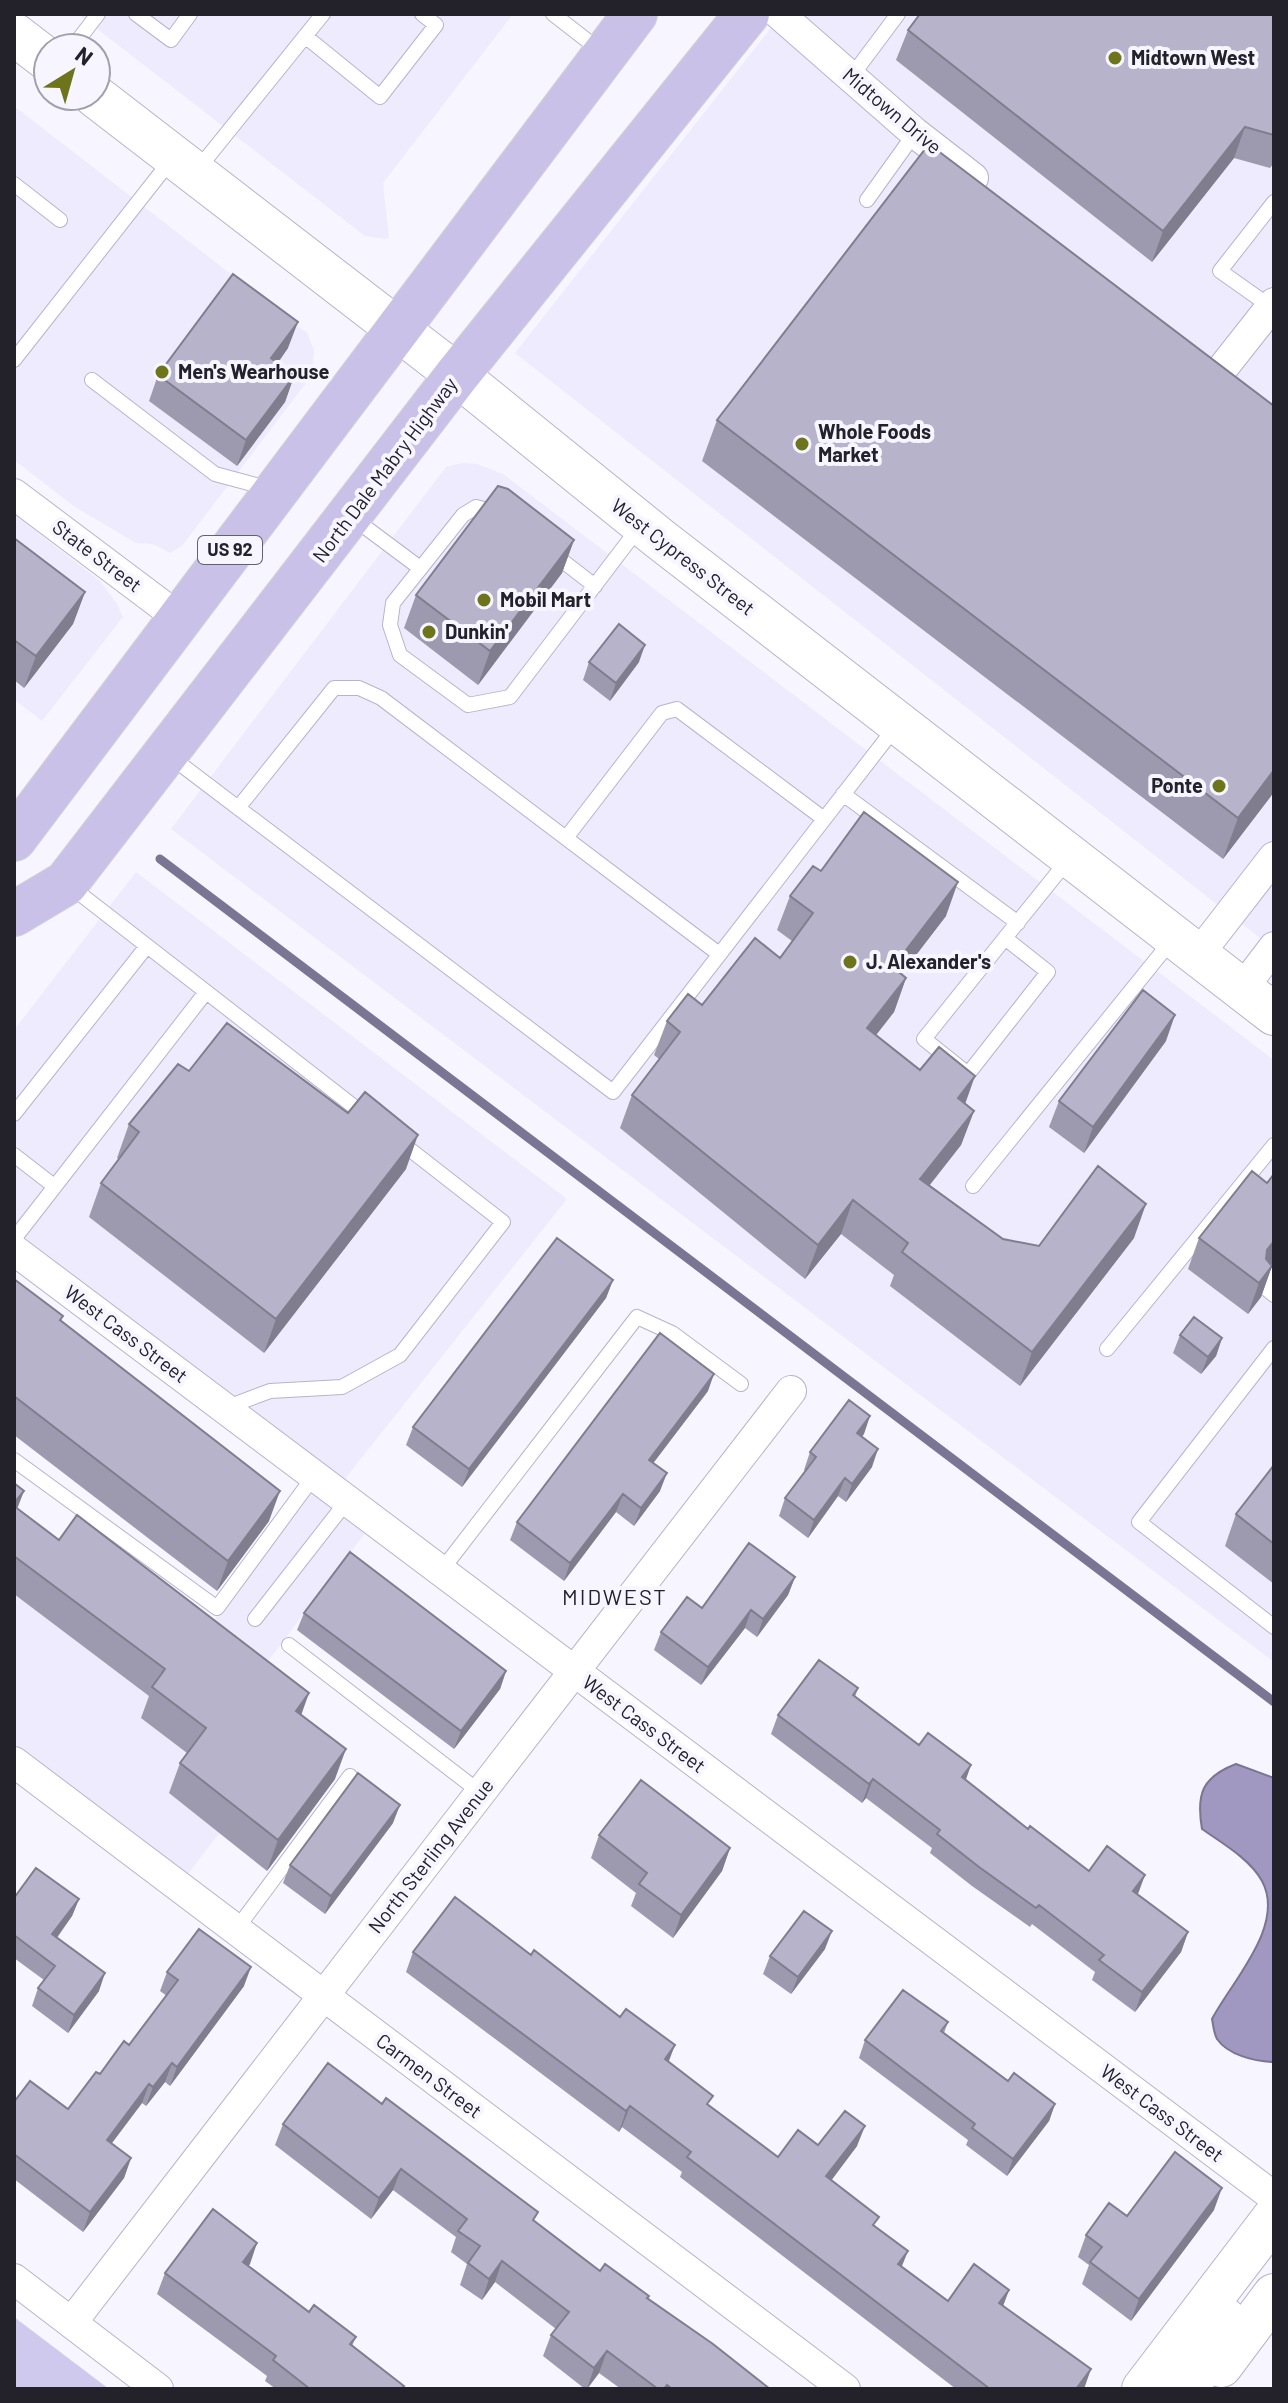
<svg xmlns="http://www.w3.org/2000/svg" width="1288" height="2403" font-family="Barlow,sans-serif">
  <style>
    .built { fill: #eeebfe }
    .green { fill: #d0c9ee }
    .water { fill: #a098c0; stroke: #7a7593; stroke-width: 2 }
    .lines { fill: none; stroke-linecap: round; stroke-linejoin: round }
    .stream { stroke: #7a7593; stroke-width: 9 }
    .lane-casing { stroke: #b8b3cb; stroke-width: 16 }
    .street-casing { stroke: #b8b3cb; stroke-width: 32 }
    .secondary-casing { stroke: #b8b3cb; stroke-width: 44 }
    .primary-casing { stroke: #d3d3d5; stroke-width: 46 }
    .lane { stroke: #fff; stroke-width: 14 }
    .street { stroke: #fff; stroke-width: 30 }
    .secondary { stroke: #fff; stroke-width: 42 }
    .primary { stroke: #cac1e9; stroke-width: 44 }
    .wall { fill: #9d9aaf }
    .shaded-wall { fill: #807d8e }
    .building { fill: #b7b3cb; stroke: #807d8e; stroke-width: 2 }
    .poi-dot { fill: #6d741c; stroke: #f7f5ff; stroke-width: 3 }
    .labels { text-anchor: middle; stroke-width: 8; stroke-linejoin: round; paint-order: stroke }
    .shield { fill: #f7f5ff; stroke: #63616b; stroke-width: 2 }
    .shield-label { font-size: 18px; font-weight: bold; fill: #23222b }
    .poi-label { font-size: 20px; font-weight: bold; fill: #23222b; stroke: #f7f5ff; text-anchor: start }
    .street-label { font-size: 20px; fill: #23222b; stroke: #f7f5ff }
    .neighbourhood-label { font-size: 22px; letter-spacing: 2px; fill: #23222b; stroke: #f7f5ff }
  </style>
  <rect width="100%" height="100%" fill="#f7f5ff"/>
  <path class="built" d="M78,14h435l-130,169 6,55 -6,1 -18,-3z
    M782,14h492v935l-759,-596z
    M14,106l293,227 7,17 -1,15 -4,14 -127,167 -12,7 -17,-9 -17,-1 -61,-36 -61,-47z
    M462,463l15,1 26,10 771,586v602l-1103,-833 275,-362z
    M14,514l86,67 17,23 6,13 -81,104 -28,-22z
    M136,872l431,327 -223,281 -330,-250v-200z
    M312,1492l54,40 -117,154 55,38 -117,151 -173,-127v-242l181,139z"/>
  <path class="green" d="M14,2317l95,72h-95z"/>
  <path class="water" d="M1236,1764l38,14v283l-2,1c-18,-1 -44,-7 -55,-23 -3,-5 -4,-15 -5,-20 20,-38 74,-94 50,-138 -12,-22 -40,-38 -60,-52 -6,-35 0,-52 34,-65z"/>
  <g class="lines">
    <path class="stream" d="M160,859l1114,843"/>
    <g class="lane-casing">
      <path id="lane" d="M136,14l35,26 19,-26
        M553,14l49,38
        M305,36l75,61 56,-72 -14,-11
        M72,48l26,-34
        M851,77l47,-63
        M198,169l125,-155
        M14,184l46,36
        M867,200l48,-67
        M1271,307l-51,-36 54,-69
        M14,360l157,-200
        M92,380l123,94 56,15
        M499,513l-23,-6 -13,8 -70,88 -3,22 10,30 68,50 42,-8 130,-171
        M353,518l67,50
        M551,552l44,34
        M171,757l442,335 284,-367
        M843,794l175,129
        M238,808l96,-120h25l22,10 338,256
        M566,838l96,-125 15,-4 147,110
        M70,886l296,230
        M1005,938l43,34 -80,102 -44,-35 81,-101c21,-26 42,-52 63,-78
        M14,1114l133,-168
        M14,1155l40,31
        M973,1186l199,-246
        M14,1239l192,-247
        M1274,1273l-10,14 10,8
        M1274,1348l-135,174 135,105
        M1107,1349l167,-204
        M225,1408l45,-17 72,-4 58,-32 103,-133 -104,-81
        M14,1460l203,148 97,-132
        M441,1571l196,-254 35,16 69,51
        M255,1619l92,-118
        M289,1645l192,148
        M235,1931l115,-155"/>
    </g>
    <g class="street-casing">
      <path id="street" d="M779,14l136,119 58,45
        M1222,369l52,-66
        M14,494l165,124
        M1198,955l76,-98
        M1242,989l32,-42
        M14,1250l1260,947
        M14,1762l831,627
        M14,2279l144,110
        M72,2322c238,-312 480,-620 719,-931"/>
    </g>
    <g class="secondary-casing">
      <path id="secondary" d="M14,34l34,26
        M95,96l362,279 203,164 614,475
        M1221,2366l53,-71
        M1143,2389l131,-172
        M1191,2389l10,-37 24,-33"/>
    </g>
    <g class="primary-casing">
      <path id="primary" d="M14,839l621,-825
        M14,914l52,-31 391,-508 290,-361"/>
    </g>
    <use href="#lane" class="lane"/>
    <use href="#street" class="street"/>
    <use href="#secondary" class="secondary"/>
    <use href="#primary" class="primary"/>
  </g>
  <path class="wall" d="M1274,14v149l-4,5 -36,-10 -82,104 -256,-202 12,-30z
    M288,348l-10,15 16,13 -9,26 -48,64 -88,-65 9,-26z
    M717,420l557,372 -51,67 -521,-398z
    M14,538l71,54 -12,32 -49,64 -10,-8z
    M574,540l-12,33 -84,112 -74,-57 12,-33z
    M589,662h50l-29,39 -27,-21z
    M821,871l125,45 -45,58 5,4 -12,34 -18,23 98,76 -13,34 -31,40 73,54 36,7 95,-8 -114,148 -130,-100 4,-11 -53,-41 -36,45 -185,-151 12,-33 27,-36 -5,-4 13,-34 35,-16 78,-47 12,-17 -15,-11 13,-34z
    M1166,1041l-82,112 -35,-26 10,-26z
    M189,1071l217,98 -142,184 -175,-136 12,-34 18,-24 -2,-1 12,-34z
    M1274,1174v90h-3l1,2 -11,31 -13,17 -60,-45 11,-31 68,-55z
    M14,1279l49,37 -2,5 208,200 -52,70 -203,-156z
    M613,1280l-7,18 -144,189 -56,-42 7,-18z
    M1180,1335l42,3 -6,18 -15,18 -28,-21z
    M708,1391l-55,72 7,28 -26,35 -18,-14 -52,69 -54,-41 7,-18z
    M864,1434l-3,3 11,30 -26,35 -8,-6 -30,42 -29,-22 6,-18 20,-27 -1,-1 6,-18z
    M1274,1465v119l-49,-38 11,-32z
    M14,1483l3,25 42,32 242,175 34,64 -68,92 -98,-78 11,-30 7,-10 -46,-35 8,-22 -135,-102z
    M795,1577l-7,18 -31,42 -12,-9 -44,57 -47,-35 7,-18z
    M304,1613l202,58 -6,18 -46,60 -157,-119z
    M858,1688l-3,9 64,48 52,20 -6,15 63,49 61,42 49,24 50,37 -7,20 -46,60 -43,-32 3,-8 -63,-48 -2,3 -58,-41 -42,-33 2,-5 -66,-50 -4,5 -91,-69 7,-19z
    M393,1823l-68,91 -42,-31 7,-18z
    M599,1835l131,13 -8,23 -49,67 -42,-32 5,-13 -45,-35z
    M14,1898l65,1 -7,17 -15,22 42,53 -31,42 -36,-27 6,-18 6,-8 -30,-22z
    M825,1949l-34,45 -28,-20 7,-18z
    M413,1952l256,110 40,44 69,51 40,-12 39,1 -26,34 45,47 26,39 46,35 61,-11 -6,16 81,83h-128l-276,-212 2,-5 -60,-45 -3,5 -213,-160z
    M167,1972l77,14 -74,100 -5,-4 -19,24 -4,-3 -31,41 20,14 -7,20 -41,54 -69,-53v-77l54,7 32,-35 29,-29 38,-49 -7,-5z
    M948,2022l-4,11 64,48 47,23 -6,17 -42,55 -41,-31 2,-5 -109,-82 6,-18z
    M328,2063l272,208 49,25 -1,3 122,90h-149l-22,-16 -12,16h-2l-42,-33 8,-21 5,-6 -61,-47 -13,18 -22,-15 7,-21 -16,-12 5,-15 -63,-47 -22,29 -96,-74 8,-21z
    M1214,2210l-83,111 -49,-37 7,-19 -11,-8 8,-22 41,-19z
    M250,2264l-2,2 61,46 47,25 -4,9 51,43h-127l-11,-8 2,-5 -110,-82 8,-21z"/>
  <path class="shaded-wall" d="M1245,127l-11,31 -82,104 11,-31z
    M298,322l-10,26 -26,36 9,-26z
    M294,376l-9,26 -48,64 9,-26z
    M574,540l-12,33 -84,112 12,-34z
    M85,592l-12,32 -49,64 12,-32z
    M645,645l-6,17 -29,39 6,-18z
    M1274,770v22l-51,67 15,-41z
    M958,882l-12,34 -65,85 12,-34z
    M906,978l-12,34 -39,50 12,-34z
    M1175,1015l-9,26 -82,112 9,-26z
    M975,1076l-12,34 -5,-12z
    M974,1111l-13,34 -53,67 12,-33z
    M418,1135l-12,34 -142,184 12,-34z
    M853,1200l-12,34 -36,45 13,-34z
    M1146,1204l-12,34 -114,148 12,-34z
    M1274,1241v23h-5l-13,17 11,-31z
    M1272,1266l-11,31 -13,17 11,-31z
    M613,1280l-7,18 -144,189 7,-18z
    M1222,1338l-6,18 -15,18 7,-17z
    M714,1374l-6,17 -66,87 7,-18z
    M870,1416l-6,18 -14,17 7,-18z
    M878,1449l-6,18 -26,35 6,-18z
    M667,1473l-7,18 -26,35 7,-18z
    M845,1478l-7,18 -30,42 6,-18z
    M24,1491l-10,26v-14z
    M280,1491l-11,30 -52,70 11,-30z
    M623,1494l-7,18 -52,69 6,-18z
    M795,1577l-7,18 -31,42 6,-18z
    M751,1610l-6,18 -44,57 7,-18z
    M506,1671l-6,18 -46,60 7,-18z
    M309,1693l-11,31 -2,-13z
    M346,1749l-11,30 -68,92 11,-31z
    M971,1765l-7,20 -2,-8z
    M873,1779l-7,19 -4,5 7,-19z
    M400,1805l-7,18 -68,91 6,-18z
    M730,1848l-8,23 -49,67 8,-23z
    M1145,1875l-7,19 -5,-3z
    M79,1899l-7,17 -26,36 6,-18z
    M832,1931l-7,18 -34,45 7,-17z
    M1188,1932l-7,20 -46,60 7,-20z
    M251,1967l-7,19 -74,100 7,-19z
    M105,1973l-6,18 -31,42 6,-18z
    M675,2045l-8,21 -2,-7z
    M172,2063l-7,19 -19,24 7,-19z
    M149,2084l-7,19 -42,56 7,-19z
    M1055,2104l-6,17 -42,55 6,-17z
    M630,2106l-8,21 -3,5 7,-21z
    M865,2126l-8,20 -38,51 7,-21z
    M131,2158l-7,20 -41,54 7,-20z
    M401,2169l-8,21 -22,29 8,-21z
    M1222,2188l-8,22 -83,111 8,-22z
    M257,2243l-7,21 -15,19 8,-21z
    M908,2251l-8,20 -2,-7z
    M502,2261l-7,21 -13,18 7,-21z
    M1009,2290l-8,21 -2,-8z
    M607,2351l-8,22 -12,16 7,-21z
    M1091,2369l-7,20h-8z"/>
  <path class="building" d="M920,14h354v121l-29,-8 -82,104 -255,-201z
    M929,144l345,262v364l-36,48 -521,-398z
    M233,274l65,48 -27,36 23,18 -48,64 -88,-65z
    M498,486l10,3 66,51 -84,111 -74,-56z
    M14,538l71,54 -49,64 -22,-16z
    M619,624l26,21 -29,38 -27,-21z
    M864,812l94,70 -65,85 13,11 -39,50 53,42 19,-23 36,29 -17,22 16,13 -54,68 83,60 36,7 59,-80 48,38 -114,148 -130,-100 6,-9 -55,-43 -35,45 -186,-150 48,-63 -13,-11 21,-27 14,11 53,-67 25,20 33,-45 -23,-17 23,-30 8,5z
    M1143,990l32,25 -82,112 -34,-26z
    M227,1023l121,90 17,-21 53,43 -142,184 -175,-136 38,-51 -10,-8 49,-60 11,7z
    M1252,1171l15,12 7,-9v67l-7,9 -1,9 6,7 -13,17 -60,-45z
    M557,1238l56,42 -144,189 -56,-42z
    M14,1279l49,37 -3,4 220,171 -52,70 -214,-165z
    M1194,1317l28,21 -14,19 -28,-22z
    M660,1333l54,41 -65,86 18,13 -26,35 -18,-14 -53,69 -53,-41z
    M849,1400l21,16 -13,17 21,16 -26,35 -7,-6 -31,42 -29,-22 31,-41 -6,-5z
    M1274,1465v79l-38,-30z
    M14,1483l10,8 -10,12z
    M14,1506l45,34 18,-25 232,178 -13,18 50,38 -68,91 -98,-77 26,-35 -54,-41 13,-18 -151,-113z
    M749,1543l46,34 -32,42 -12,-9 -43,57 -47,-35 26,-35 15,11z
    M350,1552l156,119 -45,60 -157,-118z
    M819,1660l39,28 -5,7 66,50 9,-12 43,32 -9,12 66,52 2,-3 59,45 18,-25 38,29 -12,16 55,41 -46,60 -43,-32 5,-5 -65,-50 -3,3 -57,-41 -42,-33 3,-4 -67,-51 -4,5 -91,-69z
    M358,1773l42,32 -69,91 -41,-31z
    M641,1780l89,68 -49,67 -42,-31 8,-11 -48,-38z
    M36,1868l43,31 -27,35 53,39 -31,42 -36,-27 17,-22 -41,-31v-37z
    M455,1897l76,58 3,-5 86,67 6,-8 49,36 -10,14 48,37 -6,8 71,53 20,-27 20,15 27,-34 20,15 -39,50 53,41 -6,8 35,26 -10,13 50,37 26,-37 35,26 -10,13 92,66 -15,20h-86l-303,-232 4,-5 -61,-46 -4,5 -213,-159z
    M804,1911l28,20 -34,46 -28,-21z
    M199,1929l52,38 -74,100 -5,-4 -19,24 -4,-3 -42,56 24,18 -41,54 -76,-58v-52l16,-21 38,28 28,-37 4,2 24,-33 5,4 49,-65 -11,-8z
    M903,1990l45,32 -7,9 67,50 6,-8 41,31 -42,55 -41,-31 3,-4 -110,-84z
    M328,2063l54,41 4,-6 152,114 -5,8 67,51 5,-7 44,32 -2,2 66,46 57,45h-98l-5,-4 -3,4h-6l-51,-38 -13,17 -43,-33 18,-23 -67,-51 -13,18 -21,-16 12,-17 -22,-15 9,-12 -66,-50 -22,29 -96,-74z
    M1175,2152l47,36 -83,111 -49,-37 12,-15 -16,-12 23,-32 18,13z
    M213,2209l44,34 -14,19 66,50 5,-7 42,32 -6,7 54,42 -3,3h-91l-37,-29 3,-4 -111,-83z"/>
  <g class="poi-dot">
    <circle cx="1115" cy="58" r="8"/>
    <circle cx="162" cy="372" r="8"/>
    <circle cx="802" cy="444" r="8"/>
    <circle cx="484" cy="600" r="8"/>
    <circle cx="429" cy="632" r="8"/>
    <circle cx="1219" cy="786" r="8"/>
    <circle cx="850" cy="962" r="8"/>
  </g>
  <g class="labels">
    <rect class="shield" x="198" y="536" width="64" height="28" rx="6"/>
    <g class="shield-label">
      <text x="230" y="556">US 92</text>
    </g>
    <g class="poi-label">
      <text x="1131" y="65">Midtown West</text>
      <text x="178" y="379">Men's Wearhouse</text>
      <text x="818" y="439">Whole Foods<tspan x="818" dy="23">Market</tspan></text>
      <text x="500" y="607">Mobil Mart</text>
      <text x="445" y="639">Dunkin'</text>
      <text x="1203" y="793" text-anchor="end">Ponte</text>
      <text x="866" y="969">J. Alexander's</text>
    </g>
    <g class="street-label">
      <text transform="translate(892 111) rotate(40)" y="7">Midtown Drive</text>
      <text transform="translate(385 470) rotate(-53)" y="7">North Dale Mabry Highway</text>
      <text transform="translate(97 556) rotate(37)" y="7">State Street</text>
      <text transform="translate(683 557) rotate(38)" y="7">West Cypress Street</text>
      <text transform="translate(126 1334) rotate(37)" y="7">West Cass Street</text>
      <text transform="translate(644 1724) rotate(37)" y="7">West Cass Street</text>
      <text transform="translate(431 1856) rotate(-52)" y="7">North Sterling Avenue</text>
      <text transform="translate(429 2076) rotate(37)" y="7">Carmen Street</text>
      <text transform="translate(1162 2113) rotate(37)" y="7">West Cass Street</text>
    </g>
    <g class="neighbourhood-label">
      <text x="615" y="1605">MIDWEST</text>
    </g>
  </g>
  <rect width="1288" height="2403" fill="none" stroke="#23222b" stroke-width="32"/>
  <g transform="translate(72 72) rotate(37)"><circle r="38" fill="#f7f5ff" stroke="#a2a1aa" stroke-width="2"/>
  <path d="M0-6L14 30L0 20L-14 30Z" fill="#6d741c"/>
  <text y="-12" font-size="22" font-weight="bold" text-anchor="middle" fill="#23222b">N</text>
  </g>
</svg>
